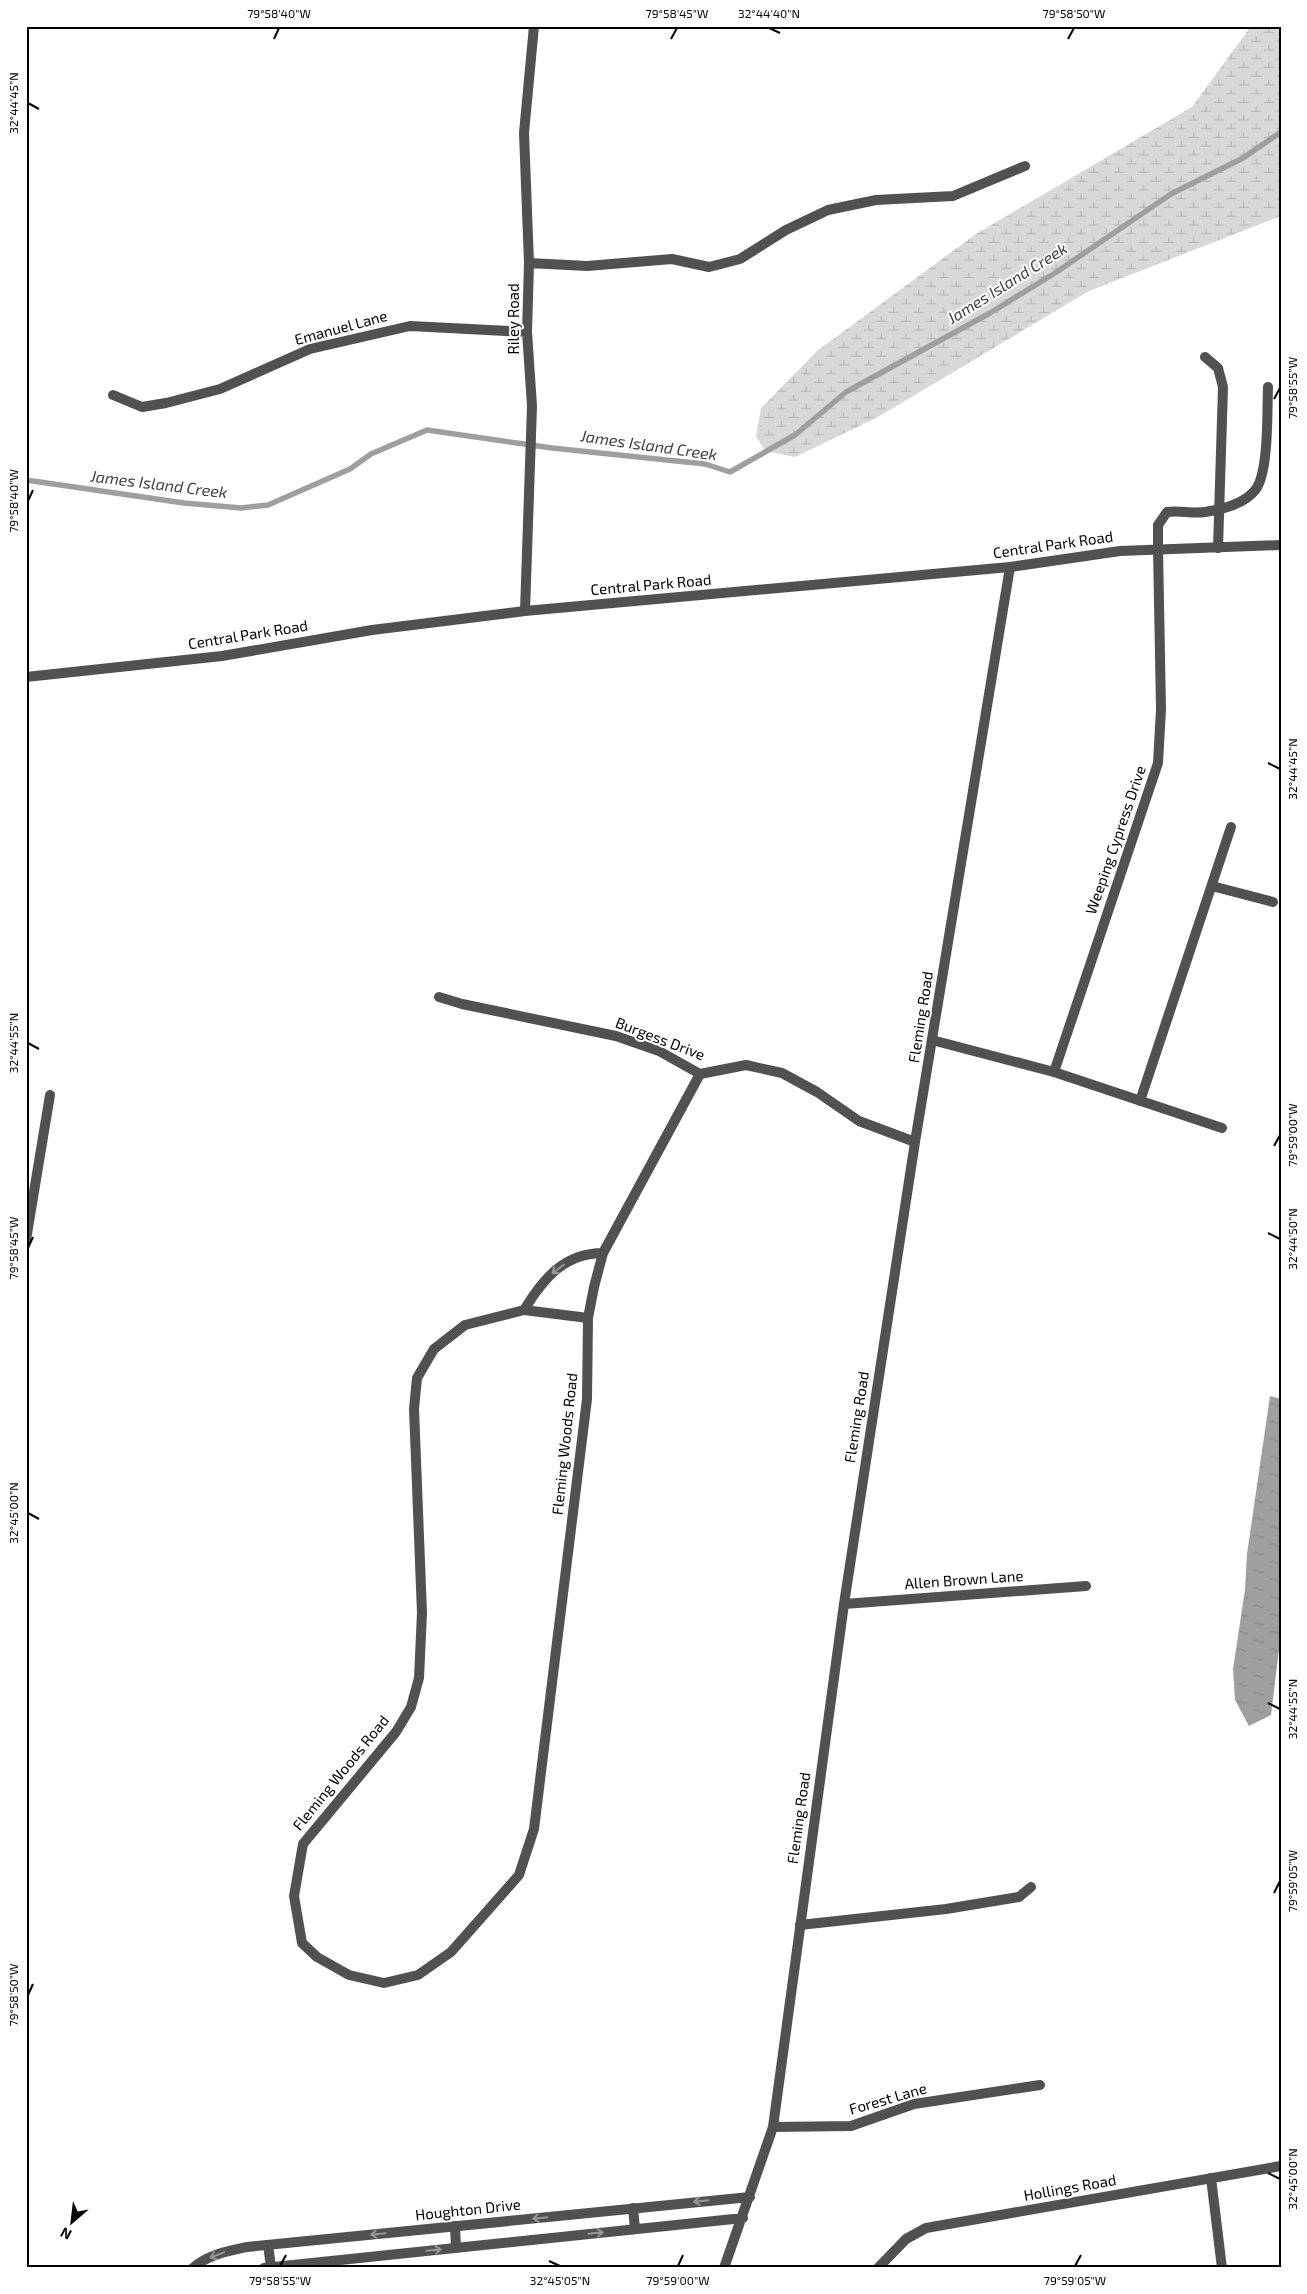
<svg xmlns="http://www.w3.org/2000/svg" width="1307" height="2294" font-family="'Exo 2',sans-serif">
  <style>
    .wetland { fill: url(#wetland-marsh) }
    .water { fill: url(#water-ripples) }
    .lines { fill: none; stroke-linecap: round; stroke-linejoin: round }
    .stream { stroke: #9f9f9f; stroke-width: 5.5 }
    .service { stroke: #515151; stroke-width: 10 }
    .minor { stroke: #515151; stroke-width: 10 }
    .tertiary { stroke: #515151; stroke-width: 10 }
    .oneway { stroke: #979797 }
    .ticks { fill: none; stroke: #000; stroke-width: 2 }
    .labels { text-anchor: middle; stroke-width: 4; stroke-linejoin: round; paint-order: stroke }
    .street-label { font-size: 15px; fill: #000; stroke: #fff }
    .water-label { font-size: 16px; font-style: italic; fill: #404040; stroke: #fff }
    .neatline { fill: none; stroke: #000; stroke-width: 2 }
    .ticks-label { font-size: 12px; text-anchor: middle; fill: #000 }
  </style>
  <defs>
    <pattern id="wetland-marsh" width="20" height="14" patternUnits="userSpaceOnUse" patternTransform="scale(1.25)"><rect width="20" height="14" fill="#d8d8d8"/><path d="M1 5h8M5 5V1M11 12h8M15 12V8" fill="none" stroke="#b8b8b8"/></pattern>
    <pattern id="water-ripples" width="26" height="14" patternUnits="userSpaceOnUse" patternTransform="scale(1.25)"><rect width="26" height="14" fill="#9f9f9f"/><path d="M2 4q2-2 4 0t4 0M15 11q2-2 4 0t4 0" fill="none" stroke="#878787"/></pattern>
  </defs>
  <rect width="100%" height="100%" fill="#fff"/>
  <path class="wetland" d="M1251,26h30v190l-192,75 -211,126 -83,40 -29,-6 -10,-14 5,-29 56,-57 159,-117 216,-127z"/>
  <path class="water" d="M1270,1396l11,3v234l-10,82 -22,11 -14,-26 -2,-31 12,-79 2,-36z"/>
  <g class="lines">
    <path class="stream" d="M26,480l158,23 57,5 27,-3 82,-36 21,-15 56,-24 125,18 153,16 25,8 65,-37 51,-43 144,-79 65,-40 116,-79 72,-36 38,-26"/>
    <path class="service" d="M1205,357l13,11 5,19 -5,161
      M1158,549v-24l9,-13c12,-2 25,2 38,0 18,-3 40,-8 51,-23 13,-18 11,-79 12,-102
      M1212,886l61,16
      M932,1040l122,32 168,56
      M1140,1101l91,-274
      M800,1925l146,-16 73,-12 12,-10
      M1211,2178l11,90
      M633,2208l2,21
      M455,2226l1,22
      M268,2245l3,22"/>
    <path class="minor" d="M529,263l58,3 85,-7 37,8 31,-8 46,-29 42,-20 48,-10 77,-4 72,-30
      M113,395l29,12 24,-4 54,-14 90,-40 100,-23 117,6
      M525,611l7,-205 -5,-74 2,-69 -5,-130 10,-107
      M439,997l23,7 154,32 43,15 41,23 46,-9 36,8 35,19 42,29 56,21
      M1054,1072l104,-309 3,-54 -3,-160
      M26,1240l24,-145
      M524,1310c19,-31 40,-57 79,-57
      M588,1318l-64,-8 -59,15 -31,24 -17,29 -3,31 8,204 -3,65 -8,29 -15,25 -93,112 -9,52 8,47 15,14 32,18 35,8 34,-8 33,-23 68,-77 15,-46 53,-430 1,-81 6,-31 9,-34 97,-179
      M844,1604l242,-18
      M773,2127l78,-1 63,-22 126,-19
      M193,2268c14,-13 35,-17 54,-21l503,-50
      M264,2268l479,-50
      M724,2268l49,-141 71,-523 71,-462 95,-575
      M878,2268l28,-29 20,-11 355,-62"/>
    <path class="tertiary" d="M26,677l196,-21 150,-26 153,-19 485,-44 110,-16 161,-6"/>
  </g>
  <defs><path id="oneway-shaft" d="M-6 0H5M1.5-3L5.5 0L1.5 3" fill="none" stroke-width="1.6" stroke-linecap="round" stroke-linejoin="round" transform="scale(1.25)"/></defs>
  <g class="oneway">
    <use href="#oneway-shaft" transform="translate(558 1269) rotate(143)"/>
    <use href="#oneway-shaft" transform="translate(701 2201) rotate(174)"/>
    <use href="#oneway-shaft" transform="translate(540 2218) rotate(174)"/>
    <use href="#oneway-shaft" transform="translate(596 2233) rotate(-6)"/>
    <use href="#oneway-shaft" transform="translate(378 2234) rotate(174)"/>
    <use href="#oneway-shaft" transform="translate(434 2250) rotate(-6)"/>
    <use href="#oneway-shaft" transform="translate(217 2255) rotate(159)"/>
  </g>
  <path class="ticks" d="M769,28l11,5M274,39l5,-11M671,39l6,-11M1068,39l6,-11M28,103l11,6M1274,399l6,-11M28,501l5,-11M1268,763l12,6M28,1043l11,6M1274,1146l6,-11M1268,1233l12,6M28,1248l5,-11M28,1513l11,6M1268,1703l12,6M1274,1893l6,-12M28,1995l5,-11M1268,2173l12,6M549,2261l11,5M280,2266l6,-11M678,2266l5,-11M1075,2266l6,-11"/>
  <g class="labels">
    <g class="street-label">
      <text transform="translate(514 319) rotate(-90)" y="5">Riley Road</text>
      <text transform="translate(341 328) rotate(-15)" y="5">Emanuel Lane</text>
      <text transform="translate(1053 545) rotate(-8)" y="5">Central Park Road</text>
      <text transform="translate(651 585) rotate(-5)" y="5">Central Park Road</text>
      <text transform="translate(248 635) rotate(-9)" y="5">Central Park Road</text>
      <text transform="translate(1116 840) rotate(-71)" y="5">Weeping Cypress Drive</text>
      <text transform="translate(921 1017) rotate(-81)" y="5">Fleming Road</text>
      <text transform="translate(660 1039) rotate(21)" y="5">Burgess Drive</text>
      <text transform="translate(857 1417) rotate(-81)" y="5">Fleming Road</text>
      <text transform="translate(565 1444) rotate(-84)" y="5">Fleming Woods Road</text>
      <text transform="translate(964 1580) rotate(-4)" y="5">Allen Brown Lane</text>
      <text transform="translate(341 1773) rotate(-51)" y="5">Fleming Woods Road</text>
      <text transform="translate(799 1818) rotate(-82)" y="5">Fleming Road</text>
      <text transform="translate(888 2099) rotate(-16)" y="5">Forest Lane</text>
      <text transform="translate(1070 2188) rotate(-10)" y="5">Hollings Road</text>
      <text transform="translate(468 2210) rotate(-6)" y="5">Houghton Drive</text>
    </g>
    <g class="water-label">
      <text transform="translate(1007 283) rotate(-32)" y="6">James Island Creek</text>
      <text transform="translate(649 445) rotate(8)" y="6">James Island Creek</text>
      <text transform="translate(159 484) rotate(7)" y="6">James Island Creek</text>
    </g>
  </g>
  <rect width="1307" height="2294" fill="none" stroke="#ffffff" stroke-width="55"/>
  <g transform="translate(72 2222) rotate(208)" stroke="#ffffff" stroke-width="4" paint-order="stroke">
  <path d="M0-4L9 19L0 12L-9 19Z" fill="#000000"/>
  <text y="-8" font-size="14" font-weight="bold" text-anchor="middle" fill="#000000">N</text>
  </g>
  <rect x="28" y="28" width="1252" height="2238" class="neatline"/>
  <g class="ticks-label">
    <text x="279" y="18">79°58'40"W</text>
    <text x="677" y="18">79°58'45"W</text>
    <text x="769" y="18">32°44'40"N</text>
    <text x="1074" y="18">79°58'50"W</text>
    <text transform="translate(14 103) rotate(-90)" y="4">32°44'45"N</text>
    <text transform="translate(1293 388) rotate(-90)" y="4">79°58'55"W</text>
    <text transform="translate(14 501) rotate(-90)" y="4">79°58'40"W</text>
    <text transform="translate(1293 769) rotate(-90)" y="4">32°44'45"N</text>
    <text transform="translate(14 1043) rotate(-90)" y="4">32°44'55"N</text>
    <text transform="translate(1293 1135) rotate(-90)" y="4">79°59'00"W</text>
    <text transform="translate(1293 1239) rotate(-90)" y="4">32°44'50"N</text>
    <text transform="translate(14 1248) rotate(-90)" y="4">79°58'45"W</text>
    <text transform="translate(14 1513) rotate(-90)" y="4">32°45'00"N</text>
    <text transform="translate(1293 1709) rotate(-90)" y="4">32°44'55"N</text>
    <text transform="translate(1293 1881) rotate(-90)" y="4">79°59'05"W</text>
    <text transform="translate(14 1995) rotate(-90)" y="4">79°58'50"W</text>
    <text transform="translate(1293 2179) rotate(-90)" y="4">32°45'00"N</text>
    <text x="280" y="2285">79°58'55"W</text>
    <text x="560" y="2285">32°45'05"N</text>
    <text x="678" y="2285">79°59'00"W</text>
    <text x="1075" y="2285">79°59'05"W</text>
  </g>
</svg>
